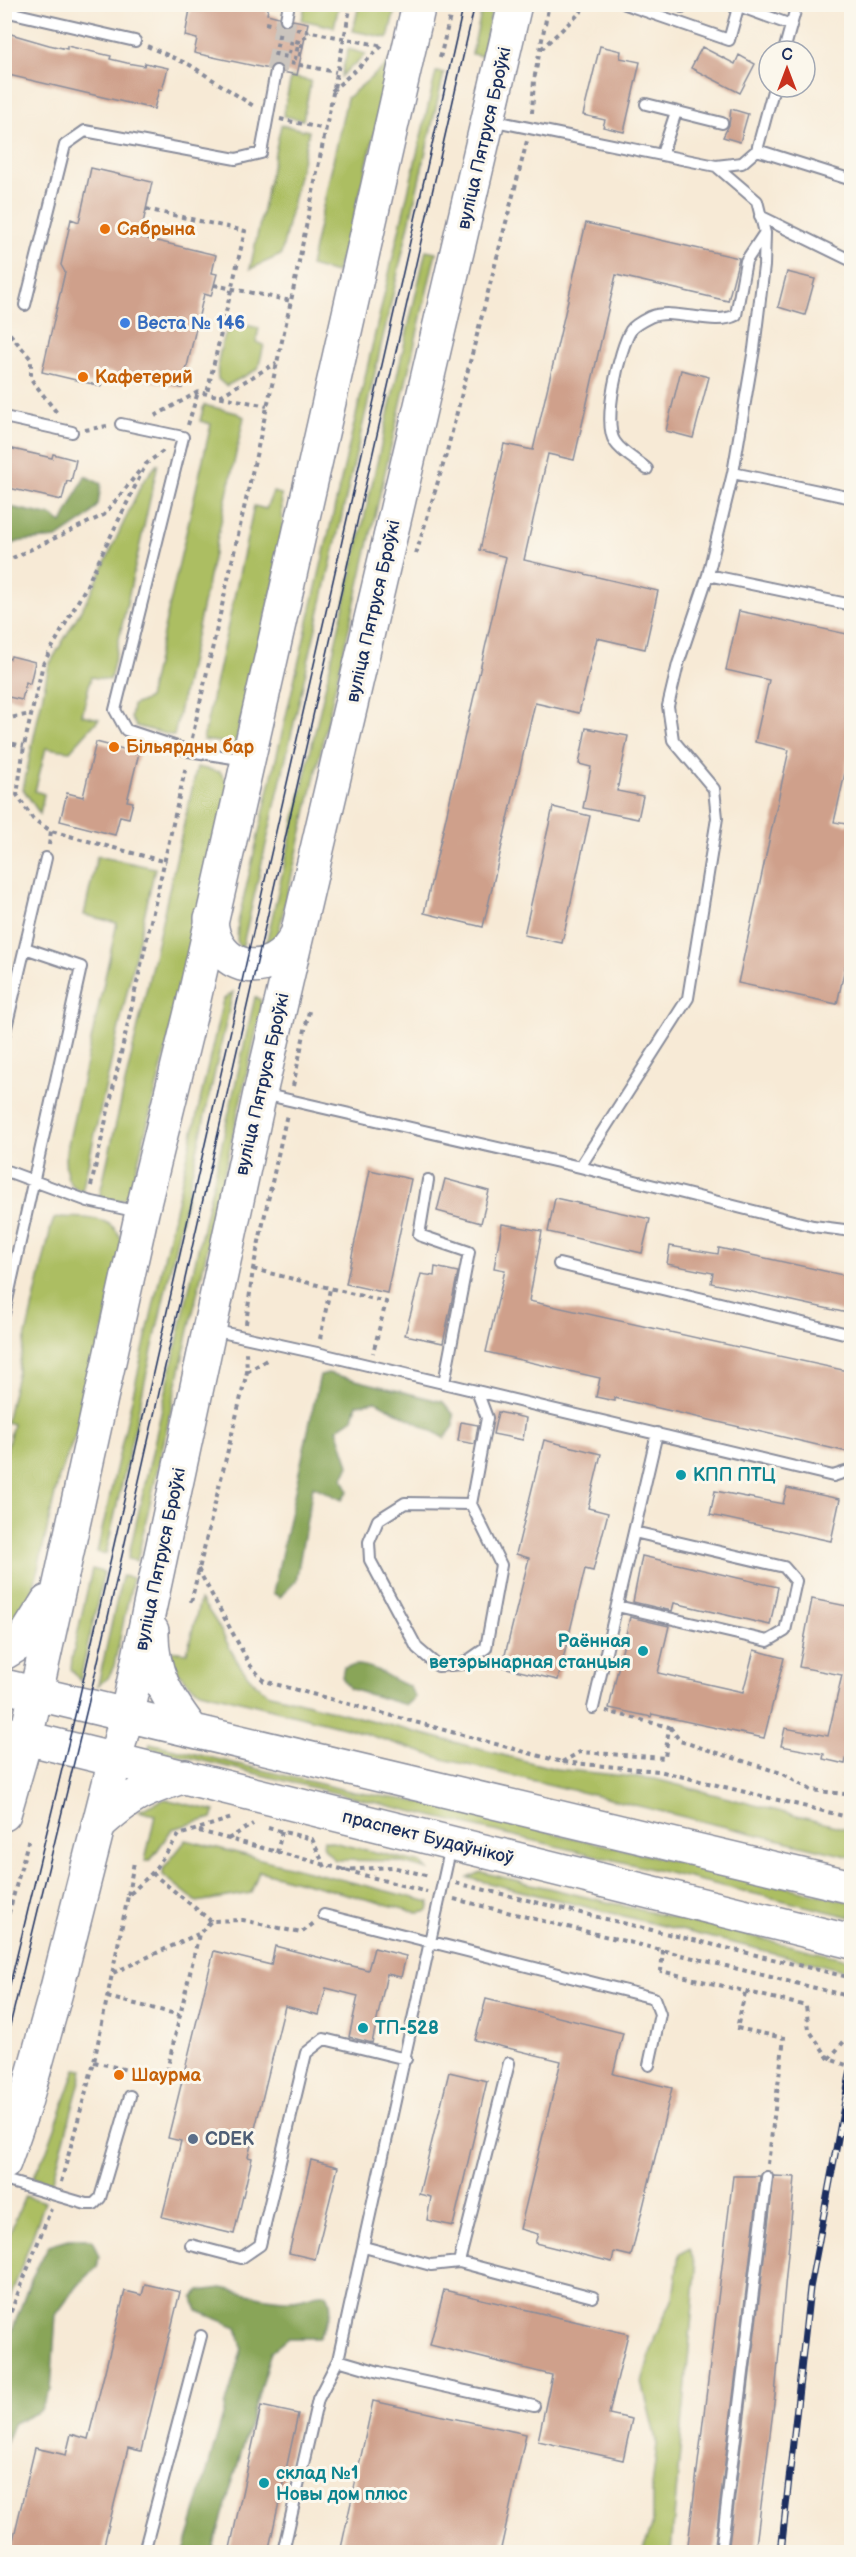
<svg xmlns="http://www.w3.org/2000/svg" width="856" height="2557" font-family="'Balsamiq Sans',sans-serif">
  <style>
    .green { fill: #acbe62; stroke: #647660; stroke-width: 1.5 }
    .forest { fill: #89a558; stroke: #526a5b; stroke-width: 1.5 }
    .building { fill: #cfa08b }
    .lines { fill: none; stroke-linecap: round; stroke-linejoin: round }
    .street-tunnel { stroke: #cbc5be; stroke-width: 21; stroke-dasharray: 21 10; stroke-linecap: butt }
    .lane-casing { stroke: #898c9a; stroke-width: 14 }
    .primary-casing { stroke: #898c9a; stroke-width: 36 }
    .path { stroke: #898c9a; stroke-width: 4; stroke-dasharray: 4.5 4.5; stroke-linecap: butt }
    .lane { stroke: #fff; stroke-width: 10 }
    .primary { stroke: #fff; stroke-width: 33 }
    .tram { stroke: #1b2f5e; stroke-width: 1.5 }
    .rail-casing { stroke: #1b2f5e; stroke-width: 7 }
    .rail { stroke: #fbf7ec; stroke-width: 4.5; stroke-dasharray: 14; stroke-linecap: butt }
    .food-dot { fill: #e8710a; stroke: #fbf7ec; stroke-width: 2 }
    .shop-dot { fill: #3f7fe0; stroke: #fbf7ec; stroke-width: 2 }
    .culture-dot { fill: #0f9aa8; stroke: #fbf7ec; stroke-width: 2 }
    .service-dot { fill: #5c6f8a; stroke: #fbf7ec; stroke-width: 2 }
    .labels { text-anchor: middle; stroke-width: 6; stroke-linejoin: round; paint-order: stroke }
    .street-label { font-size: 18px; fill: #1b2f5e; stroke: #fbf7ec }
    .food-label { font-size: 18px; font-weight: bold; fill: #c56008; stroke: #fbf7ec; text-anchor: start }
    .shop-label { font-size: 18px; font-weight: bold; fill: #366cbe; stroke: #fbf7ec; text-anchor: start }
    .culture-label { font-size: 18px; font-weight: bold; fill: #0d838f; stroke: #fbf7ec; text-anchor: start }
    .service-label { font-size: 18px; font-weight: bold; fill: #4e5e75; stroke: #fbf7ec; text-anchor: start }
  </style>
  <rect width="100%" height="100%" fill="#fbf7ec"/>
  <filter id="ink" filterUnits="userSpaceOnUse"><feTurbulence type="fractalNoise" baseFrequency=".0167" numOctaves="2"/><feDisplacementMap in="SourceGraphic" scale="12" xChannelSelector="R" yChannelSelector="G"/><feConvolveMatrix kernelMatrix="1 2 1 2 8 2 1 2 1" color-interpolation-filters="sRGB"/></filter>
  <filter id="wash" filterUnits="userSpaceOnUse"><feTurbulence type="fractalNoise" baseFrequency=".008" numOctaves="4" result="noise"/><feDisplacementMap in="SourceGraphic" scale="24" xChannelSelector="R" yChannelSelector="G"/><feGaussianBlur stdDeviation="1.35" result="paint"/><feColorMatrix in="noise" values="0 0 0 0 0 0 0 0 0 0 0 0 0 0 0 0 0 1.4 0 .05"/><feComposite in="paint" operator="in"/></filter>
  <g filter="url(#wash)">
    <rect width="100%" height="100%" fill="#f7ead6"/>
    <path class="green" d="M483,4l10,1 -11,51 -10,-2z
      M305,5h34l-5,22 -32,-7z
      M359,5h37l-8,33 -35,-7z
      M348,49l18,5 -25,22z
      M392,60l-39,163 -17,50 -26,-7 37,-168z
      M436,72l8,1 -203,880 -4,-13 1,-18z
      M291,77l20,4 -8,39 -20,-4z
      M281,125l28,6 -28,124 -31,14z
      M426,250l10,2 -161,696 -12,9z
      M233,322l26,6 -3,14 8,3 -6,24 -32,17 -8,-7c-2,-16 4,-45 15,-57z
      M204,405l33,8 7,4 -70,319 -38,-10 -5,-8 2,-13 15,-6 63,-275 -11,-3z
      M158,463l-48,217 -19,-3 -9,38 17,4 -29,32 -24,-3 -11,43 9,3 -4,20 -17,-25 26,-124 42,-72 51,-110z
      M273,492l8,2 3,50 -49,200 -32,-4 51,-234 12,3z
      M197,767l23,5 12,16 -103,410 -14,4 -16,-4z
      M97,856l58,12 -73,323c-16,-6 -16,-16 -17,-33l52,-235 -33,-8z
      M233,992l-127,562 -9,-2 126,-552z
      M255,997l5,2 2,7 -125,555 -9,-2z
      M62,1217c29,2 51,-3 62,28l-44,178 -21,54 -32,140 -22,35 -1,-191 9,-37 -7,-2 45,-195 3,-8z
      M92,1569l12,3 -24,109 -9,-12 1,-11z
      M122,1576l11,2 -19,88 -6,12 -10,7z
      M200,1600c29,32 28,65 67,93l289,76 99,10 196,51v27l-408,-98 -92,-30 -150,-38c-17,-9 -28,-21 -30,-40l16,2z
      M150,1743l204,49 60,9 437,101v15l-702,-169z
      M165,1799l50,12 -3,7 -40,11 -22,32h-5l10,-46 -17,-4z
      M186,1840l244,62 -2,9 -9,2 -160,-42 -8,22 -54,9 -34,-27v-6z
      M324,1840l97,23 7,7 -32,-9 -61,-1 -13,-14z
      M481,1872l370,88v12l-383,-94z
      M76,2069l7,1 -31,114 -19,-6 14,-28z
      M25,2196l20,6 -40,110v-67z
      M690,2248l6,22 -25,282h-29l10,-26v-39l5,-43 -15,-62 13,-45 18,-39 6,-44z"/>
    <path class="forest" d="M85,476l16,8 -3,21 -10,12 -31,21 -36,3 -16,5v-40l47,10 10,7z
      M328,1373l115,29 11,13v11l-9,12 -69,-37 -19,3 -4,14 -16,11 12,36 -6,13 5,13 -6,9 -29,-14 -17,95 -16,16 -7,-4 47,-218z
      M358,1665c23,2 30,15 51,21l6,11 -9,8 -56,-16 -8,-12 2,-10z
      M69,2239h23l7,18 -2,10 -21,20 -20,28 -5,75 -11,21 -27,13 -8,20v-94l26,-71 18,-34z
      M221,2288c22,4 48,13 70,12 14,0 23,-8 36,-6 9,17 0,28 -9,44h-30l-17,14 -59,200h-28l58,-204 -5,-21 -40,-16 -4,-13 7,-7z"/>
    <g id="blocks">
      <path class="building" d="M191,4h78l-2,10 12,3v5l5,4h5l4,-6 15,3 -11,52 -14,-3 -5,-8h-5l-4,5 -75,-16 3,-14 -12,-3z
        M4,32l45,13 18,4v-3l44,10 -1,3 17,4 17,3 1,-3 23,5 -6,22 -3,-1 -5,20 -150,-35z
        M600,46l21,5 -1,7 20,4 -16,70 -21,-5 2,-7 -22,-5z
        M702,47l33,17 4,-9 16,9 -15,29 -49,-25z
        M731,109l17,5 -8,28 -17,-5 6,-12z
        M91,168l61,14 -12,55 76,18 -4,18 5,1 -6,22 -7,-2 -22,94 -78,-17 -3,15 -59,-14 23,-100 -4,-7 10,-46 8,3z
        M586,223l153,35 -11,43 -112,-26 -42,185 -26,-6 -24,106 134,31 -13,58 -48,-11 -18,75 -44,-10 -52,224 -59,-14 82,-356 -26,-7 24,-106 29,6z
        M787,272l28,7 -10,36 -27,-8z
        M681,370l28,7 -16,61 -27,-7z
        M4,447l48,11 1,-4 23,6 -5,22 -4,-1 -5,19 -58,-13z
        M739,611l113,24v107l-18,80 18,3v111l-15,68 -99,-21 51,-233 -34,-8 14,-62 -43,-10z
        M11,656l24,6 -5,22 -4,-2 -4,18 -18,-4v-38l6,1z
        M586,728l42,8 -11,55 26,5 -5,23 -55,-11 8,-41 -12,-3z
        M96,742l43,11 -12,48 6,1 -4,16 -9,-2 -5,19 -55,-14 7,-28 16,4z
        M553,807l37,9 -28,127 -38,-8z
        M370,1170l41,9 -24,114 -41,-9z
        M445,1179l44,12 -8,32 -44,-12z
        M555,1198l95,21 -8,34 -94,-21z
        M502,1224l40,7 -13,70 323,71v81l-237,-55v3l-19,-4 4,-19 -114,-26 19,-82 -11,-2z
        M670,1246l48,8 1,-6 133,29v37l-141,-31 2,-10 -46,-9z
        M435,1267l23,5 -15,71 -38,-8 16,-61 13,2z
        M498,1412l28,6 -3,22 -30,-6z
        M461,1422l17,3 -3,19 -17,-3z
        M544,1440l57,14 -13,54 20,5 -15,58 -8,-2 -27,111 -56,-13 27,-109 -13,-4z
        M787,1488l53,11 -9,42 -121,-26 5,-24 68,13z
        M642,1556l136,31 -8,38 -96,-22 -2,8 -39,-9z
        M812,1599l40,8v128l-7,29 -22,-5 1,-5 -43,-8 4,-18 43,8 14,-61 -43,-8z
        M630,1617l39,9 -11,47 85,19 11,-42 30,8 -20,80 -112,-24 -1,3 -42,-9z
        M275,1946l93,24 6,-22 32,8 -5,21 -14,-3 -15,69 -23,-6 9,-41 -32,-8 -7,27 -34,-9 -37,151 4,1 -18,76 -72,-17 19,-76 -13,-3 46,-187 57,14z
        M486,1999l137,34 -10,41 59,14 -41,168 -17,-4 -2,10 -77,-19 3,-9 -18,-5 41,-168 -86,-21z
        M449,2072l38,9 -34,145 -26,-6 4,-23 -12,-3z
        M311,2160l27,7 -23,92 -26,-6z
        M733,2176h27l-46,377h-27z
        M774,2176l21,1 -20,218 -20,158h-27z
        M145,2284l35,8 -39,159 -13,-3 -26,105h-92l25,-105 31,7 5,-21 17,5 37,-148 17,4z
        M444,2290l184,44 -19,80 23,5 -9,41 -85,-19 14,-66 -122,-30z
        M373,2401l153,33 -26,119h-160z
        M261,2406l37,8 -30,139h-39z"/>
    </g>
  </g>
  <g filter="url(#ink)">
    <use href="#blocks" fill-opacity="0" stroke="#898c9a" stroke-width="1.5"/>
    <g class="lines">
      <path class="street-tunnel" d="M276,71l10,-52"/>
      <g class="lane-casing">
        <path id="lane" d="M625,4l104,36 10,-36
          M739,6l52,19
          M682,7v-3
          M4,11l131,30
          M286,19l3,-15
          M784,51l13,-47
          M646,104l76,19
          M490,120l226,46 26,-3 15,-13 17,-63
          M757,150l95,30
          M662,154l14,-42
          M760,216l92,45
          M25,305l40,-160 20,-14 151,28 25,-6 15,-82
          M4,417l68,15
          M121,424l62,13 -68,273 11,20 63,21 57,9
          M647,469c-9,-8 -25,-16 -32,-27 -13,-18 4,-93 16,-112 3,-5 13,-10 19,-13 24,-10 64,10 86,-2l10,-54 18,-27
          M733,473l119,25
          M708,575l144,30
          M4,1036l42,-178
          M263,1094l317,73 233,59 39,5
          M580,1167l108,-169 29,-180 -3,-29 -41,-49 -5,-34 10,-42 30,-89 25,-102 21,-124 10,-83 1,-33 -8,-32 -41,-35
          M4,1170l84,31 51,11
          M428,1180l-9,55 50,17 -25,131
          M559,1264l293,71
          M4,1314l77,-347 -56,-19
          M212,1330l105,23 516,123 19,-6
          M471,1504l30,61 -15,83 -23,16 -25,2 -21,-18 -47,-88 -1,-18 9,-22 27,-17 66,1 16,-86 -10,-27
          M617,1606l151,35 17,-10 11,-50 -12,-14 -150,-35
          M593,1708l64,-275
          M324,1915l330,83 6,16 -11,51
          M4,2180l82,24h8l6,-6 30,-102
          M191,2245l50,13 19,-13 46,-192 18,-14 82,20
          M364,2247l67,18 28,-3 50,-199
          M459,2262l134,35
          M338,2360l41,12 155,34
          M144,2552l57,-216
          M283,2552l35,-153 20,-39 113,-514
          M721,2552l46,-375"/>
      </g>
      <g class="primary-casing">
        <path id="primary" d="M211,918c1,53 62,66 85,18
          M152,1631c-1,41 15,66 39,98
          M4,1653l18,-11 25,-40
          M4,1686l848,201
          M6,1733l846,209
          M4,1814l22,-76 116,-526 50,-204 227,-1004
          M98,1825c33,-30 45,-35 87,-49
          M4,2163l21,-60 31,-111 71,-279 133,-620 255,-1089"/>
      </g>
      <path class="path" d="M265,23l9,2
        M296,29l87,17
        M147,46l43,19 65,42
        M541,49l40,-37 2,-8
        M275,56l5,-25
        M282,56l6,1 4,-17 7,2 -4,16 4,1 4,-20 7,-7
        M440,58l13,-54
        M290,63l46,9
        M332,91l50,-45
        M532,113l2,-33 15,-76
        M280,119l45,10
        M146,209l99,22 -38,162
        M214,285l77,16
        M4,327l27,32v20l26,34
        M220,396l56,-33
        M155,416l43,-24 69,14
        M188,425l10,-33
        M85,430l22,-4
        M163,451l-17,13 -60,123 -43,77 -19,82 -7,49 16,24 18,12 115,31
        M416,554l30,-99 81,-314
        M4,562l100,-47 37,-46
        M4,719l27,-5
        M192,738l99,-437 60,-297
        M4,742l20,4
        M49,845l2,-14
        M293,1086l16,-75
        M91,1186l95,-420
        M253,1269l133,33 -13,51
        M246,1324l7,-55 34,-155
        M320,1339l10,-50
        M247,1372l23,-14
        M198,1569l52,96 14,16 298,81 97,9 193,47
        M191,1602l56,-230 -1,-20
        M670,1727l10,14 101,32 30,17 41,5
        M562,1762l18,-10 85,6 4,-31 -63,-16
        M268,1828l44,11 13,28
        M199,1831l228,61
        M228,1839l25,-15
        M277,1853l5,-22
        M342,1870l50,-3 37,9
        M152,1873l59,48
        M456,1883l396,95
        M128,1895l6,-33
        M454,1899l398,98
        M4,1931l25,-93
        M663,1950l-2,21 145,35 3,24 20,29 23,8
        M113,1973l85,-39
        M745,1993l-8,35 47,10 -16,126
        M107,1997l73,18
        M829,2059l23,-27
        M94,2062l71,17 34,-145 12,-13 32,-1 58,13 13,-10
        M61,2182l33,-120 34,-166 24,-23 27,-38 53,-17
        M4,2329l47,-120"/>
      <use href="#lane" class="lane"/>
      <use href="#primary" class="primary"/>
      <path class="tram" d="M4,2009l74,-306 386,-1699
        M4,2050l84,-345 387,-1701"/>
      <g class="rail-casing">
        <path id="rail" d="M781,2552l29,-264 42,-224"/>
      </g>
      <use href="#rail" class="rail"/>
    </g>
  </g>
  <g class="food-dot">
    <circle cx="105" cy="229" r="6"/>
    <circle cx="83" cy="377" r="6"/>
    <circle cx="114" cy="747" r="6"/>
    <circle cx="119" cy="2075" r="6"/>
  </g>
  <circle class="shop-dot" cx="125" cy="323" r="6"/>
  <g class="culture-dot">
    <circle cx="681" cy="1475" r="6"/>
    <circle cx="643" cy="1651" r="6"/>
    <circle cx="363" cy="2028" r="6"/>
    <circle cx="264" cy="2483" r="6"/>
  </g>
  <circle class="service-dot" cx="193" cy="2139" r="6"/>
  <g class="labels">
    <g class="street-label">
      <text transform="translate(484 138) rotate(-77)" y="6">вуліца Пятруся Броўкі</text>
      <text transform="translate(373 611) rotate(-77)" y="6">вуліца Пятруся Броўкі</text>
      <text transform="translate(262 1084) rotate(-77)" y="6">вуліца Пятруся Броўкі</text>
      <text transform="translate(160 1559) rotate(-78)" y="6">вуліца Пятруся Броўкі</text>
      <text transform="translate(428 1837) rotate(14)" y="6">праспект Будаўнікоў</text>
    </g>
    <g class="food-label">
      <text x="117" y="235">Сябрына</text>
      <text x="95" y="383">Кафетерий</text>
      <text x="126" y="753">Більярдны бар</text>
      <text x="131" y="2081">Шаурма</text>
    </g>
    <g class="shop-label">
      <text x="137" y="329">Веста № 146</text>
    </g>
    <g class="culture-label">
      <text x="693" y="1481">КПП ПТЦ</text>
      <text x="631" y="1647" text-anchor="end">Раённая<tspan x="631" dy="21">ветэрынарная станцыя</tspan></text>
      <text x="375" y="2034">ТП-528</text>
      <text x="276" y="2479">склад №1<tspan x="276" dy="21">Новы дом плюс</tspan></text>
    </g>
    <g class="service-label">
      <text x="205" y="2145">CDEK</text>
    </g>
  </g>
  <rect width="856" height="2557" fill="none" stroke="#fbf7ec" stroke-width="24"/>
  <g transform="translate(787 69)"><circle r="28" fill="#fbf7ec" stroke="#a1a7b3" stroke-width="1.5"/>
  <path d="M0-4.5L10 22L0 15L-10 22Z" fill="#c8321e"/>
  <text y="-9" font-size="16" font-weight="bold" text-anchor="middle" fill="#1b2f5e">С</text>
  </g>
</svg>
